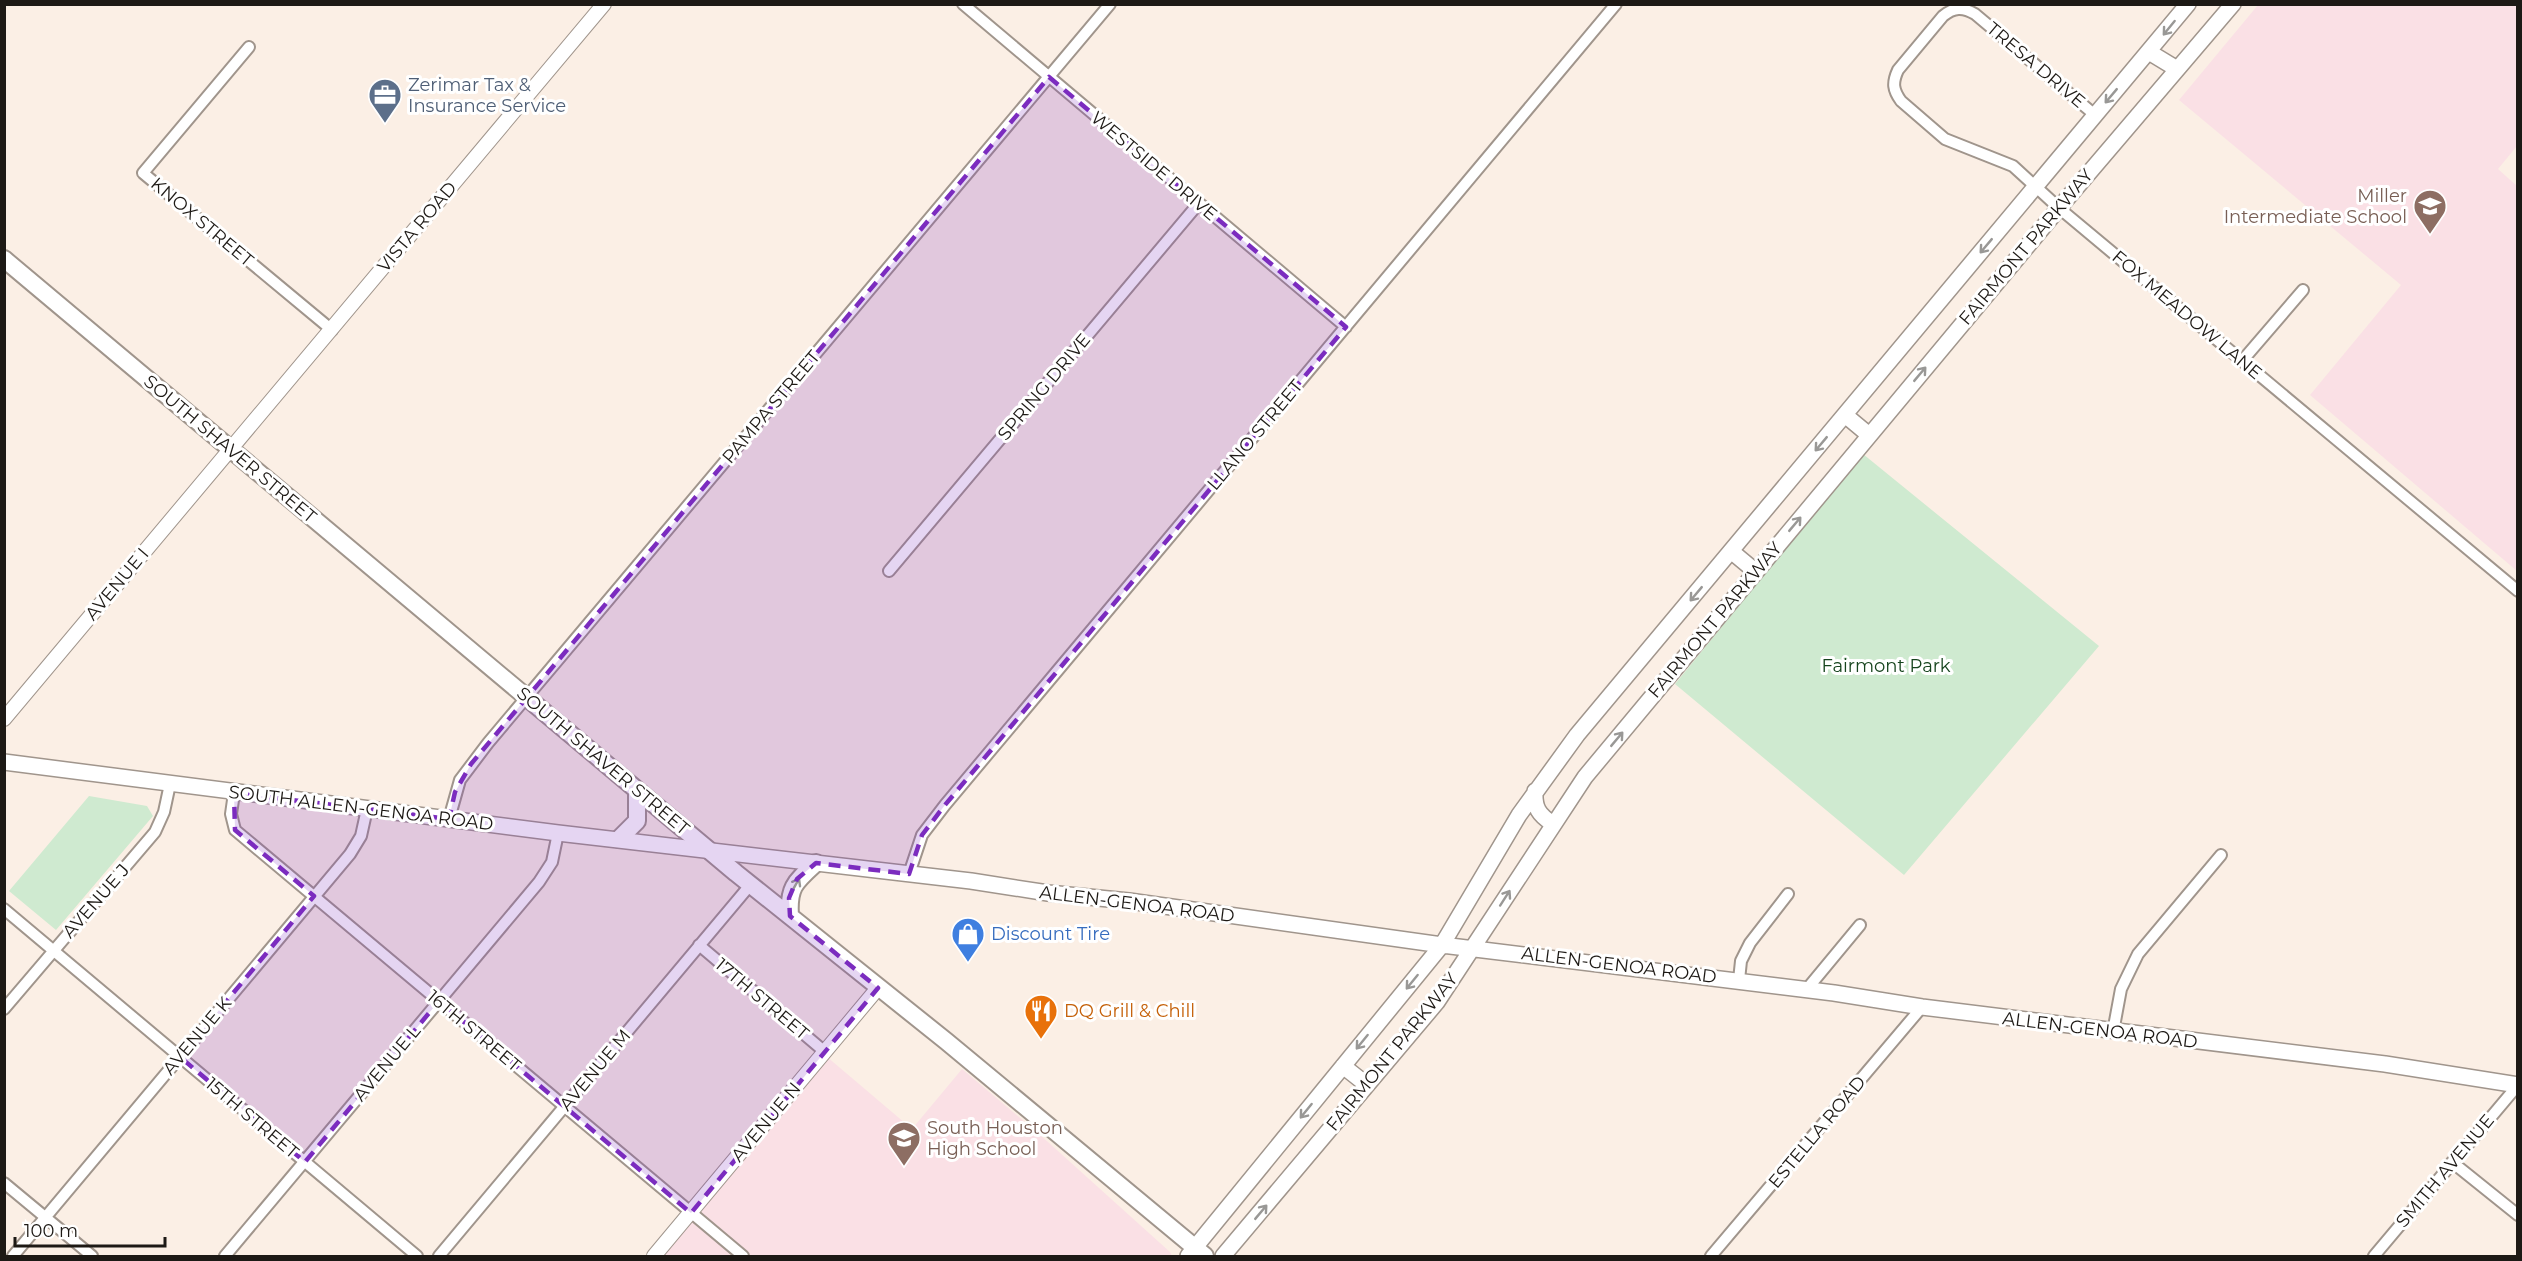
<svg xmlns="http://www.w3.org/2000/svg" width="2522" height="1261" font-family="Montserrat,sans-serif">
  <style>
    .education { fill: #fae0e5 }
    .green { fill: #cfead0 }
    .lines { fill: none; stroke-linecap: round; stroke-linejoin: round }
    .minor-casing { stroke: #a0958c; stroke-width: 14 }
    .tertiary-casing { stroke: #a0958c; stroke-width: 16 }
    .secondary-casing { stroke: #a0958c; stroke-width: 18 }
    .primary-casing { stroke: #a0958c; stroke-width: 20 }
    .minor { stroke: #fff; stroke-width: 10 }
    .tertiary { stroke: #fff; stroke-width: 14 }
    .secondary { stroke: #fff; stroke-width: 15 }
    .primary { stroke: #fff; stroke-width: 16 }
    .oneway { stroke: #999896 }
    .marked { fill: #7b2cbf; fill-opacity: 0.2; stroke: #7b2cbf; stroke-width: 4.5; stroke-dasharray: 12 8; stroke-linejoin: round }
    .labels { text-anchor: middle; stroke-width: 6; stroke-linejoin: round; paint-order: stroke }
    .street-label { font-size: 18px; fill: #1d1915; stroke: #fff }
    .service-label { font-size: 18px; fill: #4e5e75; stroke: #fff; text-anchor: start }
    .education-label { font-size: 18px; fill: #785e54; stroke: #fff; text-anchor: end }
    .park-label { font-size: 18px; fill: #16441d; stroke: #fff }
    .shop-label { font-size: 18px; fill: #366cbe; stroke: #fff; text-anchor: start }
    .food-label { font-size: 18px; fill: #c56008; stroke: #fff; text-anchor: start }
  </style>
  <rect width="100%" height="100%" fill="#fbefe5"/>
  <path class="education" d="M2258,5h259v141l-19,23 19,17v385l-207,-176 91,-110 -222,-185z
    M826,1056l86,73 50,-60 76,64 132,119 2,4h-421l-49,-41 -1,-7z
    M694,1222l3,1 40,33h-77l29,-33z"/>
  <path class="green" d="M1863,454l236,192 -195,229 -229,-191z
    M89,796l58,10 6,10 -97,114 -47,-39z"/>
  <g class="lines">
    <g class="minor-casing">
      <path id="minor" d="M963,4l383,323
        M249,47l-106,126 189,157
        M2095,115l-120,-101c-12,-7 -21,-7 -32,2l-45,54c-6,13 -5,20 3,31l44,38 68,27 46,42 459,383
        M2242,361l61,-71
        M889,571l310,-368
        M234,793l-3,21 4,16 508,426
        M449,819l11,-39 28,-37 622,-739
        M909,874l13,-39 23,-30 671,-801
        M4,909l413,347
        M699,945l126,107
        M1739,980l2,-19 9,-18 38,-49
        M1807,989l53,-64
        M4,1009l151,-177 9,-20 6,-28
        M2113,1032l8,-43 17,-35 83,-99
        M2452,1162l66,53
        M4,1183l88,73
        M13,1256l337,-402 11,-18 6,-27
        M225,1256l314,-374 13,-20 6,-29
        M439,1256l312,-372
        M1711,1256l211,-249
        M2374,1256l144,-171"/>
    </g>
    <g class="tertiary-casing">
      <path id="tertiary" d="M4,719l600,-715
        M654,1256l224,-268"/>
    </g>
    <g class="secondary-casing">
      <path id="secondary" d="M2149,52l28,17
        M1845,415l24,20
        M1731,551l24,20
        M4,762l554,71 413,48 77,12 81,8 313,44 392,48 88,14 463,57 133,21
        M1535,791c-1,17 4,24 18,33
        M1343,1066l24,19
        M1188,1256l254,-311 77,-130 58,-80 611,-731
        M1223,1256l214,-254 148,-225 474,-569 174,-204"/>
    </g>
    <g class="primary-casing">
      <path id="primary" d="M4,259l732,614 210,168 259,215
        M619,839l18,-18v-31
        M790,916c-2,-29 5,-34 26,-53"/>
    </g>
    <use href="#minor" class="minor"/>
    <use href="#tertiary" class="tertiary"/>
    <use href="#secondary" class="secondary"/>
    <use href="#primary" class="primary"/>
  </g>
  <defs><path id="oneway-shaft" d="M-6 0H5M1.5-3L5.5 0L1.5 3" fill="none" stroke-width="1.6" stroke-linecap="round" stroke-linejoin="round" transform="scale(1.5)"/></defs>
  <g class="oneway">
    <use href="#oneway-shaft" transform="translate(2169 28) rotate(129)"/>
    <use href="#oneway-shaft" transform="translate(2111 96) rotate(130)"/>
    <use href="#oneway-shaft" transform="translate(1986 246) rotate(130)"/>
    <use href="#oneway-shaft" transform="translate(1920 374) rotate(-50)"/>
    <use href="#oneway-shaft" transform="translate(1821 444) rotate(130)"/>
    <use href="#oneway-shaft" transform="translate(1795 524) rotate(-50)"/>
    <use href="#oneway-shaft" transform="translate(1696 594) rotate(130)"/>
    <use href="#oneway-shaft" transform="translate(1617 739) rotate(-50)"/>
    <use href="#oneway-shaft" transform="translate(795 886) rotate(-61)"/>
    <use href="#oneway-shaft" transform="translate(1505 898) rotate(-57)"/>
    <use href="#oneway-shaft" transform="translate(1412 982) rotate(129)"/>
    <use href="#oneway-shaft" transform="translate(1362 1042) rotate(129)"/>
    <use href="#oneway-shaft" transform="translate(1306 1111) rotate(129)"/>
    <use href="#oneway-shaft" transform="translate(1261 1212) rotate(-50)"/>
  </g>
  <path class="marked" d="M1049,77l297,250 -401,478 -23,30 -13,39 -93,-11 -19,16 -8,19 1,18 88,72 -187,225 -252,-212 -134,161 -125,-105 134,-161 -79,-66 -1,-37 215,26 6,-27 16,-28z"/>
  <defs>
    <g id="office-pin" transform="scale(1.725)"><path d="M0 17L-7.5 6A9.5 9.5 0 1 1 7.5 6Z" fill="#5c6f8a" stroke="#fff"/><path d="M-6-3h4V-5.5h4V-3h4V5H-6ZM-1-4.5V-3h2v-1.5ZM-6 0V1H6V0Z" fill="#fff"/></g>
    <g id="school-pin" transform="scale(1.725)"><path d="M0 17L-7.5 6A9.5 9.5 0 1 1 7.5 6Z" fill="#8d6e63" stroke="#fff"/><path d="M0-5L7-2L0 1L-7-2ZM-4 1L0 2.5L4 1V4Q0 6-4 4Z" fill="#fff"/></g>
    <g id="shop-pin" transform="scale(1.725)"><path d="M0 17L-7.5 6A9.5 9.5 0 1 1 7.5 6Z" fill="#3f7fe0" stroke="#fff"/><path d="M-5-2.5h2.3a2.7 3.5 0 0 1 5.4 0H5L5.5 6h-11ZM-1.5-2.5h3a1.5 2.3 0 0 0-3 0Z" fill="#fff"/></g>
    <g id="restaurant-pin" transform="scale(1.725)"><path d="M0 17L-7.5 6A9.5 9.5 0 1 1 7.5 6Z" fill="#e8710a" stroke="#fff"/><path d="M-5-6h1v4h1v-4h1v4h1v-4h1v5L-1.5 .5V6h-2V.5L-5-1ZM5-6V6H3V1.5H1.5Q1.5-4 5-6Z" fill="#fff"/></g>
  </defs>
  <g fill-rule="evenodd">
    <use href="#office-pin" x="385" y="95"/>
    <use href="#school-pin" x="2430" y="206"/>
    <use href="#shop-pin" x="968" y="934"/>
    <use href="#restaurant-pin" x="1041" y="1011"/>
    <use href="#school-pin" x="904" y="1138"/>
  </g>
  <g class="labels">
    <g class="street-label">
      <text transform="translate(2036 65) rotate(40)" y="6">TRESA DRIVE</text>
      <text transform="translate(1154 166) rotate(40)" y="6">WESTSIDE DRIVE</text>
      <text transform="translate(202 222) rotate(40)" y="6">KNOX STREET</text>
      <text transform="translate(417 227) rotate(-50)" y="6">VISTA ROAD</text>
      <text transform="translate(2026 247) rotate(-50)" y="6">FAIRMONT PARKWAY</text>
      <text transform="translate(2187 315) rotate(40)" y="6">FOX MEADOW LANE</text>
      <text transform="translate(1044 387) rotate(-50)" y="6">SPRING DRIVE</text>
      <text transform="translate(771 407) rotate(-50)" y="6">PAMPA STREET</text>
      <text transform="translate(1255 435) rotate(-50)" y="6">LLANO STREET</text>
      <text transform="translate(230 449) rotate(40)" y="6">SOUTH SHAVER STREET</text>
      <text transform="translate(117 584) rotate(-50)" y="6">AVENUE I</text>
      <text transform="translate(1715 620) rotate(-50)" y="6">FAIRMONT PARKWAY</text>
      <text transform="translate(603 761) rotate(40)" y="6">SOUTH SHAVER STREET</text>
      <text transform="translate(361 808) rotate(7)" y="6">SOUTH ALLEN-GENOA ROAD</text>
      <text transform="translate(96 901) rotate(-49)" y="6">AVENUE J</text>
      <text transform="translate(1137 904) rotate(7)" y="6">ALLEN-GENOA ROAD</text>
      <text transform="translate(1619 965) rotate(7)" y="6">ALLEN-GENOA ROAD</text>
      <text transform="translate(762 999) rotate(40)" y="6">17TH STREET</text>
      <text transform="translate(2100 1030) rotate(7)" y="6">ALLEN-GENOA ROAD</text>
      <text transform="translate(474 1031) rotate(40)" y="6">16TH STREET</text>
      <text transform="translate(197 1036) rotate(-50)" y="6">AVENUE K</text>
      <text transform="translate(1392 1052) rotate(-51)" y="6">FAIRMONT PARKWAY</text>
      <text transform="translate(387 1063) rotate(-50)" y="6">AVENUE L</text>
      <text transform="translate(595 1070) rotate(-50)" y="6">AVENUE M</text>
      <text transform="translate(252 1118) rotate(40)" y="6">15TH STREET</text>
      <text transform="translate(766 1122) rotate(-50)" y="6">AVENUE N</text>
      <text transform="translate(1817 1132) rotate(-50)" y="6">ESTELLA ROAD</text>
      <text transform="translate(2445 1171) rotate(-50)" y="6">SMITH AVENUE</text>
    </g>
    <g class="service-label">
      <text x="408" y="91">Zerimar Tax &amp;<tspan x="408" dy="21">Insurance Service</tspan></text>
    </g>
    <g class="education-label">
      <text x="2407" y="202">Miller<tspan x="2407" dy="21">Intermediate School</tspan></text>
      <text x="927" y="1134" text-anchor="start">South Houston<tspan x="927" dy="21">High School</tspan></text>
    </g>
    <g class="park-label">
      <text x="1886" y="672">Fairmont Park</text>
    </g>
    <g class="shop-label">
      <text x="991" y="940">Discount Tire</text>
    </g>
    <g class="food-label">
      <text x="1064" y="1017">DQ Grill &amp; Chill</text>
    </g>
  </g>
  <rect width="2522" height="1261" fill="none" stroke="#1d1915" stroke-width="12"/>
  <path d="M15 1237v9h150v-9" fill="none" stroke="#1d1915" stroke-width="3"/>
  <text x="24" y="1237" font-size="18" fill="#1d1915" stroke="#ffffff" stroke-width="4.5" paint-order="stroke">100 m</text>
</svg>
